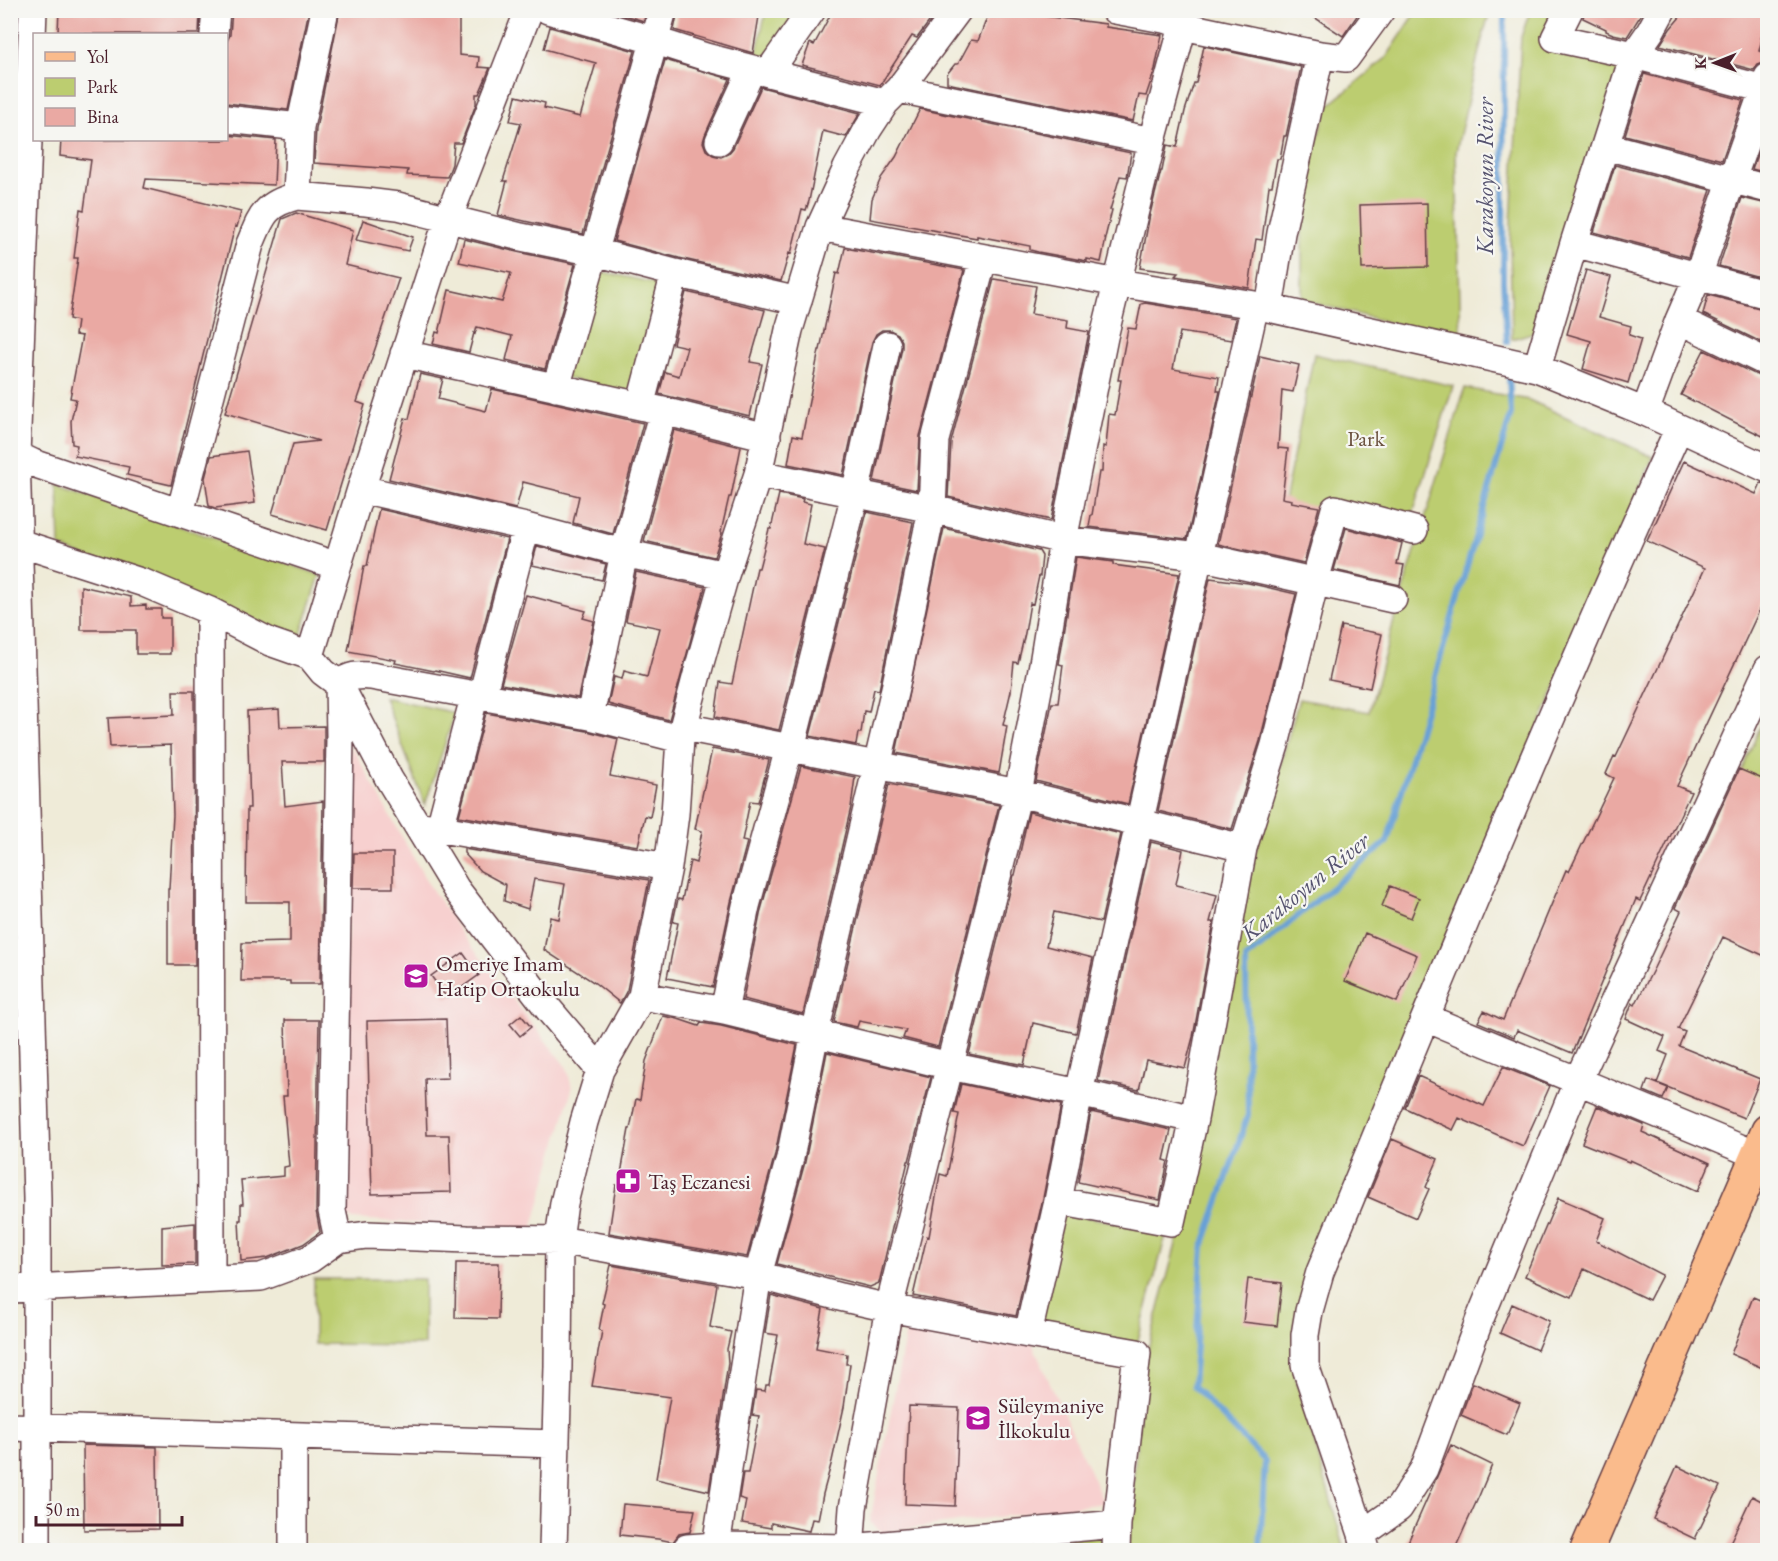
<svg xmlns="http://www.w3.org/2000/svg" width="1778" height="1561" font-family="'EB Garamond',serif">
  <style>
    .built { fill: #f7d0cf }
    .green { fill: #bccd70; stroke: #83764e; stroke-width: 1.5 }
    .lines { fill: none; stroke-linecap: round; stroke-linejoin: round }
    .stream { stroke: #67a0d6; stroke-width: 6 }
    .building { fill: #eaa9a3 }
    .minor-casing { stroke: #633e45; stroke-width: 30 }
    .major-casing { stroke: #633e45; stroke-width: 36 }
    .minor { stroke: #fff; stroke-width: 27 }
    .major { stroke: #fabb8c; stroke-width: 33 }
    .labels { text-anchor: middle; stroke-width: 4.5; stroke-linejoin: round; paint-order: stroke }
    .park-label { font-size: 22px; fill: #6c5340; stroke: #f6f6f2 }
    .poi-label { font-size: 22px; fill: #4a1f2b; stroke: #f6f6f2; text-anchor: start }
    .water-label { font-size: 24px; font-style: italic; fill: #56536f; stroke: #f6f6f2 }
  </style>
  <rect width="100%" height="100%" fill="#f6f6f2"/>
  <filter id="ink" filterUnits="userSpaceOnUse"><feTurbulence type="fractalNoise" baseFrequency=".0167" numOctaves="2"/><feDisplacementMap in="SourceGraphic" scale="12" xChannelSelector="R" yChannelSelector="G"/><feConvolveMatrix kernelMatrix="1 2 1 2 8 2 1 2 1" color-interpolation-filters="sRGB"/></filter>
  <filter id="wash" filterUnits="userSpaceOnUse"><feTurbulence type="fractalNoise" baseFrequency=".008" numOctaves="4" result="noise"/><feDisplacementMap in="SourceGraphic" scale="24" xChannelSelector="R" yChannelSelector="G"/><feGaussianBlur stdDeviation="1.35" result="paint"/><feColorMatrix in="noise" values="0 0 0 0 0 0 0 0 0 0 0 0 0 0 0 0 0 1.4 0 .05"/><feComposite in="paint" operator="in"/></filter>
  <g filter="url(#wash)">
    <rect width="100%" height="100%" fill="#efebd8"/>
    <path class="built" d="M351,745l76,137 35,52 105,134 5,21 -40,141 -179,-11 -10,-3z
      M908,1321l120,13 76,169 -222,29 -12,-10z"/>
    <path class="green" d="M766,11h33l-33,47 -10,-3z
      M1417,11h73l-10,36 -24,105 5,189 -159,-41v-109l25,-84 59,-49z
      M1530,11h25l-15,32 82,20 -84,268 -26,8 -2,-96 11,-206z
      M594,270l65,14 -29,109 -65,-15z
      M1314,354l139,32 -47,150 -123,-29z
      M1465,388l64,12 124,57 -253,598 -105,320 50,175h-218l17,-186 44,-165 52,-293 59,-207 70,13 27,-99z
      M58,484l262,91 -21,65 -239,-93z
      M384,697l71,16 -30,92z
      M1767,711v85l-31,-13z
      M1063,1213l104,18 -30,113 -101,-19z
      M314,1279h110v66l-110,-1z
      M1102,1536l1,14h-143z"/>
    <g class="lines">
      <path class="stream" d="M1504,10l-1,272 4,60
        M1260,1550l5,-89 -72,-75 10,-139 45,-132 -2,-156 141,-117 124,-428 -2,-38"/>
    </g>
    <g id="blocks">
      <path class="building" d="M59,10l72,2v-2h69l-1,24h-110l-31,-2z
        M232,10h77l-21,100 -62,-7v-60l4,-8z
        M340,10h73l46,4v41l20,2 -1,10 12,1 -11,26h-3v10l-15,39h-7l-2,21 -5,13 -40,-2 1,-5 -94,-7 2,-34z
        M607,10h39l-2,11z
        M678,10h82l-7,43 -79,-23z
        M833,10h105l-21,28 -5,-2 -32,49 -78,-20 8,-22 4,2z
        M990,10h39l-1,4 78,10v3l56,8 -7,34 -9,27 -7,-1 -6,26 -186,-38v-9l8,-10h3l13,-24 7,1z
        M1303,10h58l-18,26z
        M1585,10h59l-17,27 -14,-3 -7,-3v-2l-23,-11z
        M1686,10h73l8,5v8l-6,15 1,1 -3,12 8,2v9l-9,3 -4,5 -94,-25 10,-16z
        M550,27l85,24 -52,183 -85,-19 9,-34h-4l18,-58 -11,-2 6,-25 29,7 -1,5 36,9 16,-54 -52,-14z
        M1204,46l97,21 -15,69h-2l-4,23h-3l-5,27h-3l-7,54 -6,-1 -7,49 -74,-12 3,-3 -38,-5 10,-54 11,-43h1l5,-26 10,2 8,-36 9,-28h2z
        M665,60l65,19 -25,56 -2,7 3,8 7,5 8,2 7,-3 5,-6 28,-61 99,26 -14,24 -23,-6 -14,70 -3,9 -4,-1 -11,45 -2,-1 -8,28 -102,-23 -65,-17z
        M1644,74l99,26 -21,60 -97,-25z
        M920,109l211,44 -4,24 -7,-1 -10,34h2l-7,28h1l-5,24 -14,-3v2l-49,-9 -8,-2v-4l-53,-10v2l-107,-19 2,-20 9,-21 15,-21z
        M1767,126v47l-15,-4z
        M226,135l50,5 -2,45 -128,-6 -2,9 97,24 -4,15 -2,-1 -64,259 -44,-10 2,-8 -54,-11 2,-11 -5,-1 -1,-23 5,-22 -6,-1 12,-62 -7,-1 2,-14 -8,-2 9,-61h-4l6,-49 4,1 7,-50 -31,-4 1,-16h165z
        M1615,165l96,25 -23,67 -94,-25z
        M1742,198l25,6v75l-48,-13z
        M1427,203l1,64 -66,2 -2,-64z
        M296,213l57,17 -8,35 54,13 -42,124 8,3 -38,125 -55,-16 21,-70 26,-3 -94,-28 57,-194z
        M363,220l50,17 -5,14 -52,-11z
        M464,239l53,13 58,12 -30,105 -39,-9 6,-24 -35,-9 -2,7 -1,-1 -5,19 -36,-8 3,-12 3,1 10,-43 53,12 9,-29 -52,-11z
        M845,248l119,22 -44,166 -3,54 -43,-9 28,-133v-7l-4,-7 -8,-4h-8l-6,4 -4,8 -29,133 -55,-11 5,-29 9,2 17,-87h1l16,-77 3,1z
        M1586,270l25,7 -12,40 32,9 -2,9 12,4 -13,44 -45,-14 8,-28 -24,-7z
        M994,279l42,7 -5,28 37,6 -1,8 22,4 -38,188 -103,-23 3,-55z
        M686,292l79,18 -15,52 12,2 -12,52 -91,-22 6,-22 14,4 8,-29 -14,-3z
        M1708,295l59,15v35l-64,-31z
        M1145,303l91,15 -5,22 -51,-8 -7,37 46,8 -2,14h3l-33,148 -98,-12 2,-12h1l7,-43h3l1,-26 3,1 3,-33 6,1 6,-35h-3l10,-52 8,1 5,-25z
        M1704,350l57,27 6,1v60l-25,-12 -61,-31z
        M1260,356l39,9 -6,27 -11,-2 -4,58 10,1 -6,49 10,2 -1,2 28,5 -15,56 -86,-19z
        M420,374l23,5 -5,20 48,12 6,-22 151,34 -30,111 -40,-11 6,-27 -56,-14 -7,27 -127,-30 16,-61 4,1z
        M674,430l67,17 -10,50h-2l-8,35 1,1 -8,24 -70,-16z
        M247,451l8,52 -40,5 -6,-2 -4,-28 6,-22z
        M1684,461l72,33 5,-11 6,1v110l-90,192 14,6 -51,109 -4,-2 -64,154 -55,-23 -3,7 -36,-15 6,-11 19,9 63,-150 3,2 45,-94 -8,-4 8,-18 2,1 89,-189 -58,-27z
        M779,494l24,5 -1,3 9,2 -8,40 22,5 -46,181 -64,-13 5,-35 12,2 25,-116h2l10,-39h2z
        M379,509l128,30 -37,139 -35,-8 -1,1 -39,-8 1,-3 -48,-9 16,-85h3z
        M867,512l46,10 -34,168 -5,-1 -5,23 -5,-1 -3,22h-3l-2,12 -46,-9z
        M944,528l95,23 3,5 -2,20h-1l-6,28 -3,-1 -5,30 -7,30 -4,-1 -3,29 -8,34 4,1 -8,47 -103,-20z
        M1346,528l56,15 -5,21 7,1 -4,20 -66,-15z
        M537,546l69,18 -4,16 -70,-15z
        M1076,557l37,5v3l66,9 -51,230 -92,-23 16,-78h6l5,-38 -4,-1z
        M636,572l69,15 -36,133 -61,-16 6,-27 8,2 2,-8 23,6 13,-49 -34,-7z
        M1210,578l38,5 48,11 -36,147 -28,88 -74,-18z
        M81,586l50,11v9l15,-1v4h15v9h9v36h-34v-24h-55z
        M526,595l60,16 -3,7 11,3 -16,77 -77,-14z
        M1341,626l41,8 -12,54 -41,-8z
        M173,691h21l1,274h-27v-76h1l4,-74 -2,-70 -61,2 -2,-29 66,-3z
        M279,709l1,18 44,-1v36h-42l3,44 38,-5 -3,183h-30v-3h-49l1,-38 48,-1v-40h-44l1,-94h3l-3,-97z
        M486,713l101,18 31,8 -8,37 46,9 -6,32 -5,-1 -7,30 -179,-30z
        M712,749l57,11 -11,42 -8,-1 -8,40 5,1 -16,60 -18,85 -46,-9 11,-55 -5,-1 5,-23 4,1 8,-39 6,2 6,-32 -7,-2z
        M801,766l54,11 -4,30 -48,207 -60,-15 18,-89z
        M1739,769l28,12v176l-44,-20 -45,92 7,3 -6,14 81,33 -16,39 -87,-35 11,-28 -9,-4 6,-14 -39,-18 6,-16 3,2 19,-37 27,-57 -6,-3z
        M889,784l110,21 -61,242 -35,-9 3,-8 -47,-9 -2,6 -23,-5z
        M1029,812l92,22 -20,88 -47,-10 -8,34 47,12 -17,75 -43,-10 -9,42 -55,-11 45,-179h1z
        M1151,842l32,8 -7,34 1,1 40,10 -7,27h4l-21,115 -8,31 -39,-8 -7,30 -41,-9z
        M464,849l185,31 -22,110 -7,13 -25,-20 -51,-33 6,-33 9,2 6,-35 -31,-5 -6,30 -24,-8 2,-16 -26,-14 -16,-18z
        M354,853h39v35h-40z
        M1390,886l29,12 -8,20 -29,-12z
        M1365,933l52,22 -20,47 -52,-21z
        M463,953l16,22 -32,23 -16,-22z
        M521,1015l10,12 -11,9 -10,-12z
        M663,1016l15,3 21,7 2,-3 20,3 76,19 -22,109 -28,103 -138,-24 7,-48h3l10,-56h1l6,-30 4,1 6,-39z
        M446,1019l2,59 -23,1 2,56h22l2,57 -79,2 -5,-173z
        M285,1020h34l-3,191 4,21 -17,12 -36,14 -26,3 -2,-41h2v-16h2l-2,-24 43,-4v-9l5,-1 -6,-70h4z
        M827,1052l104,25 -22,84h-1l-29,122 -9,4 -93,-23 28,-102z
        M1503,1067l47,19 -27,60 -64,-28 -6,12 -48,-22 13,-32 66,30z
        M1648,1080l20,8 -5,11 -19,-8z
        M961,1084l100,21 -18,93 -27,118 -103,-20 14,-60 2,1 11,-63 7,2 12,-62 -5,-1z
        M1597,1106l47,19 -2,7 68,31 -12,28 -68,-31 -1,2 -47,-19z
        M1091,1112l80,18 -7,30 4,1 -8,39 -82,-18z
        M1392,1139l46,20 -12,28 3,2 -13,29 -48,-21z
        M1558,1198l47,20 -9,23 66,34 -13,25 -65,-31 -12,28 -47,-21z
        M195,1223v41l-33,1v-39z
        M456,1263h43l-1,56 -43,-1z
        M611,1265l106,19 -7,43 21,5 -4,17 1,14 -19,128 -53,-12 14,-82 -78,-11 10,-55 -3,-1 5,-26 -2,-1z
        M1248,1279l34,4 -5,43 -34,-4z
        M771,1295l52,14 -7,39 31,6 -1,10h4l-6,43 -12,54 -9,33 -5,26 -6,-1 -3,12 -38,-8v5l-29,-5 4,-23 -7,-2 4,-25h5l11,-57 -7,-1 4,-25 9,1 1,-6h3l9,-50 -13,-2z
        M1753,1297l14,6v67l-36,-16z
        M1512,1304l37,17 -12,29 -37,-17z
        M1473,1383l47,20 -13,32 -46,-20z
        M909,1406l50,2 -4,98 -50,-2z
        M83,1445l74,2 1,82 -74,1z
        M1451,1445l41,20 -13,31 -25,55h-50z
        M1677,1466l43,20 -25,53 -42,-20z
        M1752,1496l15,8v47h-41z
        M623,1504l72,6 -5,22 -11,2 -6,8 -15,-3 -38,-4z"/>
    </g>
  </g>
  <g filter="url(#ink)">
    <use href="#blocks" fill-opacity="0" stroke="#633e45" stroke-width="1.5"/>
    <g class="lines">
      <g class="minor-casing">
        <path id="minor" d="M33,10l-17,445 21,743v352
          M548,10l105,30 53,17 179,46
          M1569,10l-14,28 79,17 134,35
          M1183,26l137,29 26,3 35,-48
          M214,34l2,-24
          M768,73l44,-63
          M899,89l253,52
          M226,119l74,8 -3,69 69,6 32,4 123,31 74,15 80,21 123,28
          M300,127l25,-117
          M719,141l33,-72
          M1606,146l162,43
          M820,227l298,56 137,22 282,63 108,44 123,57
          M1574,243l194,52
          M1269,308l12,-75 39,-178
          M1679,320l89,43
          M404,354l259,57 104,26
          M1537,368l37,-125 60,-188 16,-23 12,-22
          M556,388l107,-378
          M640,406l35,-133
          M1645,412l34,-92 19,-44 70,-199
          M10,452l23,11 304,103
          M758,474l174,35 131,31 136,16 194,43
          M361,489l165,38 98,26 101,22
          M180,513l70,-269c12,-29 15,-40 47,-48
          M10,540l134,43 66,28 60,31 40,14 13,16 16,12 50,95 67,110 94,122 50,59
          M210,611l1,668
          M310,656l51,-167 87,-270 81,-209
          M482,696l44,-169
          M590,716l34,-163 39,-142
          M684,727l334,66 225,55 32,-103 40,-164 20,-72 79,21
          M417,825l251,42
          M440,828l35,-134
          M642,996l82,15 226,55 129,27 115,26
          M724,1011l22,-105 39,-143 6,-15 64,-254 32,-149
          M1426,1018l331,137
          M1058,1201l113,21 23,-103 49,-271
          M338,1239l-6,-28 8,-475 -1,-52c11,-9 19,-9 32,-8l219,40 90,23
          M10,1289l251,-12 49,-18 28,-20 29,-4 100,4 92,1 199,35 82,22 49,11 139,26
          M10,1427l546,17
          M1362,1534l37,-26 25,-39 57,-153 97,-236 190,-411
          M716,1546l134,2 267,-24
          M293,1550v-114
          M553,1550l5,-184 1,-126 5,-37 20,-81 16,-52 42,-74 26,-129 7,-53 5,-75 20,-76 25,-88 33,-101 31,-144 31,-103 27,-59 21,-39 17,-26 14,-14 59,-79
          M687,1550v-2l29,-2 42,-271 32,-117 25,-125 81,-349 36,-175 3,-69 48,-181
          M850,1550l3,-42 36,-200 129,-515 25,-129 20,-124 41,-203 48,-196 31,-115 -14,-6 -54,-10
          M1116,1550l1,-26 20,-171 -109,-19 30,-133 21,-108 176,-788
          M1366,1550l-4,-16 -57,-169v-30l4,-24 11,-39c117,-282 232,-566 359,-844"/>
      </g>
      <g class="major-casing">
        <path id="major" d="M1587,1550l181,-419"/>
      </g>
      <use href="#minor" class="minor"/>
      <use href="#major" class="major"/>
    </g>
  </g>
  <defs>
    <g id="school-square" transform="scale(1.35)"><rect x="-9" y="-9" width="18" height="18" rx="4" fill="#b5179e" stroke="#f6f6f2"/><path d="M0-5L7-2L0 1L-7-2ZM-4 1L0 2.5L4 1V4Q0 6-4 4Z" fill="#fff"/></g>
    <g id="pharmacy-square" transform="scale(1.35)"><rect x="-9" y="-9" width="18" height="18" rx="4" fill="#b5179e" stroke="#f6f6f2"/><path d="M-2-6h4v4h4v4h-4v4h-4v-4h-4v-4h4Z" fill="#fff"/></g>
  </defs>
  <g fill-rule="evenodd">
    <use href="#school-square" x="416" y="976"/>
    <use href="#pharmacy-square" x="628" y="1181"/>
    <use href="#school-square" x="978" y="1418"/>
  </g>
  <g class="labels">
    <g class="park-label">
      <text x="1366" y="446">Park</text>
    </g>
    <g class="poi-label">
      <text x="436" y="971">Omeriye Imam<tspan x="436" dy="25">Hatip Ortaokulu</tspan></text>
      <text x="648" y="1189">Taş Eczanesi</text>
      <text x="998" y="1413">Süleymaniye<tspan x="998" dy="25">İlkokulu</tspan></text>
    </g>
    <g class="water-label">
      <text transform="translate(1485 176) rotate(-90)" y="8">Karakoyun River</text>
      <text transform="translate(1305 887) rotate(-39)" y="8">Karakoyun River</text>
    </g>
  </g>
  <rect width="1778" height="1561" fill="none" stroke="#f6f6f2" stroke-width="36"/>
  <rect x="33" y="33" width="195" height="108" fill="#f6f6f2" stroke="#b1a0a2" stroke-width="1.5"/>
  <rect x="45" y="52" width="30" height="9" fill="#fabb8c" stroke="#b1a0a2" stroke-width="1.5"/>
  <text x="87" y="63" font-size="18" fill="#4a1f2b">Yol</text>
  <rect x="45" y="78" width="30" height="18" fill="#bccd70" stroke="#b1a0a2" stroke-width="1.5"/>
  <text x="87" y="93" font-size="18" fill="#4a1f2b">Park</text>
  <rect x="45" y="108" width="30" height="18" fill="#eaa9a3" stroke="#b1a0a2" stroke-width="1.5"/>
  <text x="87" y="123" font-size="18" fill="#4a1f2b">Bina</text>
  <g transform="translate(1715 63) rotate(269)" stroke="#f6f6f2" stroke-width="4.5" paint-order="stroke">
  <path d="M0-4.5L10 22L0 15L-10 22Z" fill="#4a1f2b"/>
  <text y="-9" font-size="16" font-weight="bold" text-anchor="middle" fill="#4a1f2b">K</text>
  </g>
  <path d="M36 1516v9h146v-9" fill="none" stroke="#4a1f2b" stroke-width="3"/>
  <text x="45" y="1516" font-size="18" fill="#4a1f2b" stroke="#f6f6f2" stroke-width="4.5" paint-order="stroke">50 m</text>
</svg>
